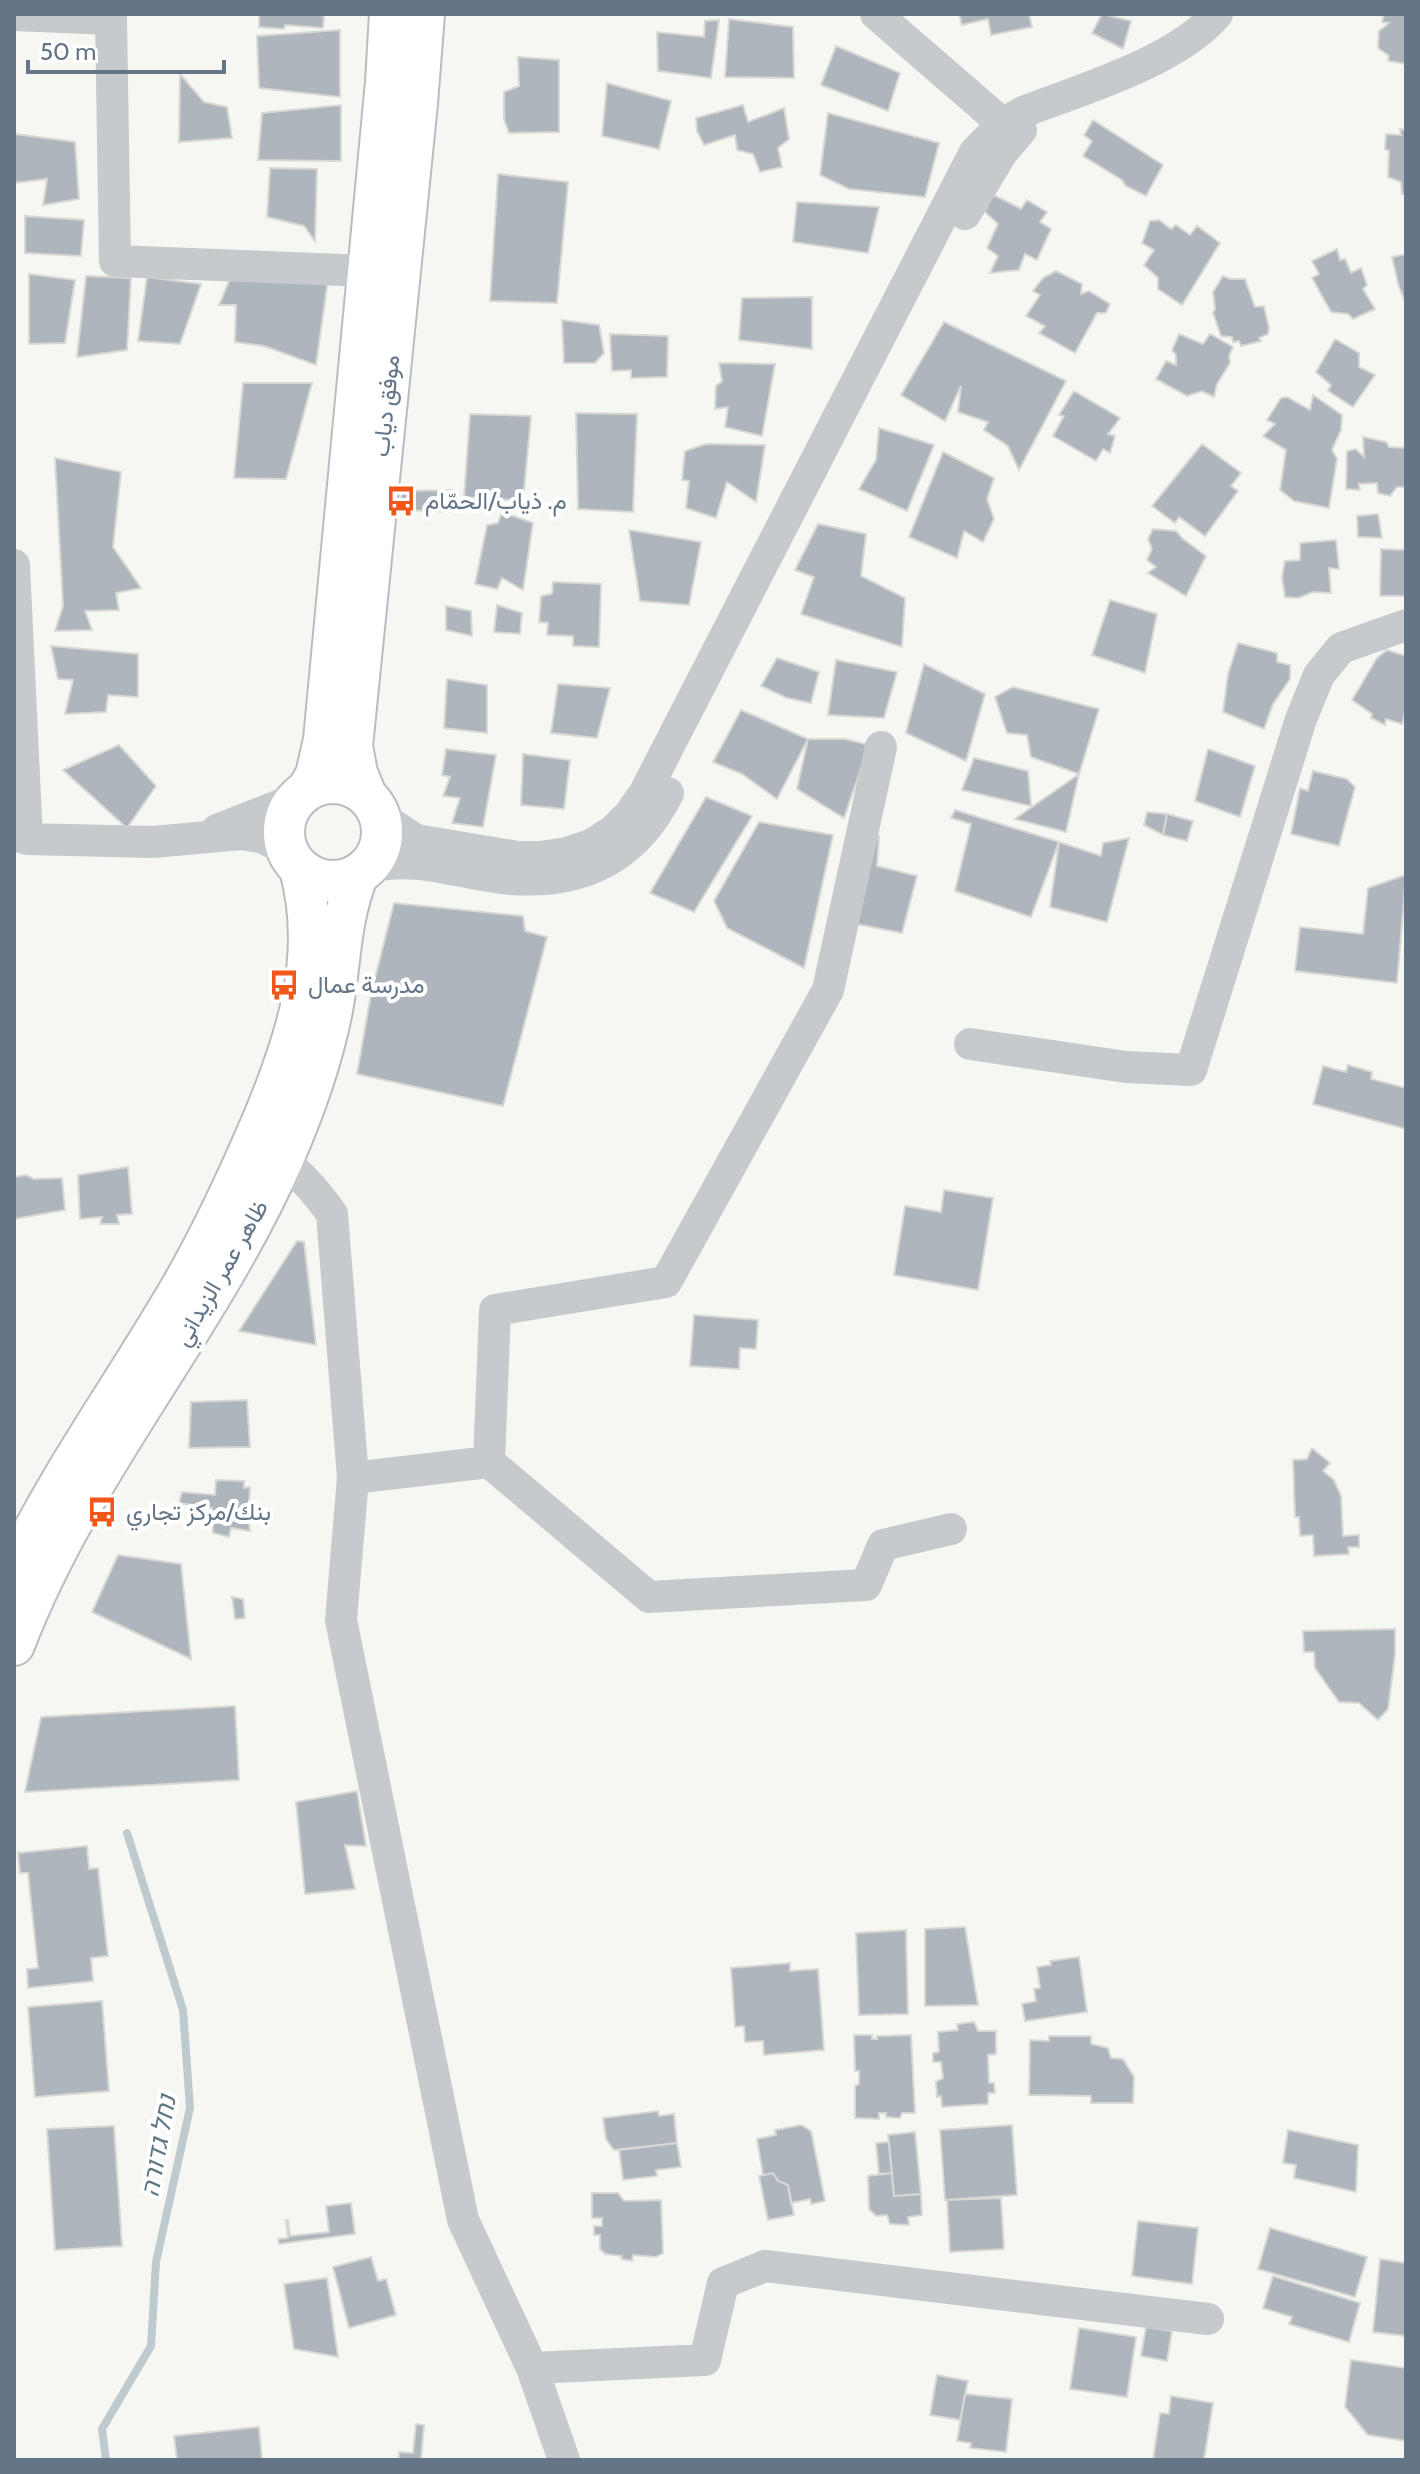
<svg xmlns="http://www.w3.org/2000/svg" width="1420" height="2474" font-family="Cabin,Vazirmatn,Heebo,sans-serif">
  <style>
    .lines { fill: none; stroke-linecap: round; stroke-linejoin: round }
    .stream { stroke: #bfcacf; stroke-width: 8 }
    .building { fill: #aeb5bc; stroke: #d8d8d5; stroke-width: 2 }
    .major-casing { stroke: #b9bdc1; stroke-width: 44 }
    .minor { stroke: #c6cacd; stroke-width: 32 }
    .major { stroke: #fff; stroke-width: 40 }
    .labels { text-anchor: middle; stroke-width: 8; stroke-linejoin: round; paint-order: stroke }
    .street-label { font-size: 24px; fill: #637587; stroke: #fff }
    .poi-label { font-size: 24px; fill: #637587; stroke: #fff; text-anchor: start }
    .water-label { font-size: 26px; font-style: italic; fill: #5f7783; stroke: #fff }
  </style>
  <rect width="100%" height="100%" fill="#f6f7f3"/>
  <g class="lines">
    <path class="stream" d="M106,2460l-4,-31 49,-83 5,-84 34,-154 -7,-98 -56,-177"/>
  </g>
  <path class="building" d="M259,14h58l7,2 -1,12 -38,-3 -1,4 -25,-2z
    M959,14h70l3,13 -41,8 -3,-16 -26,6z
    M1102,14l29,7 -8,28 -31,-16z
    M1384,14h22v50l-18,-3 1,-5 -11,-8 1,-17 10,-8 -7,-1z
    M729,19l64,8 1,51 -69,-1z
    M719,20l-8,58 -53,-7 -1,-39 47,5 1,-16z
    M340,30v67l-81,-9 -2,-52z
    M836,46l64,27 -12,38 -67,-26z
    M518,57l41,3v72l-50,1 -5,-14v-27l15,-6z
    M180,74l24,28 23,5 5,31 -53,4z
    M607,83l64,18 -12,48 -57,-13z
    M341,105v56l-83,-1 4,-47z
    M743,105l5,17 36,-14 5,31 -11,9 4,19 -22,5 -7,-18 -16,-4 -2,-15 -31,10 -7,-14 -1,-13z
    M828,113l111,30 -14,54 -76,-8 -29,-14z
    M1093,120l70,45 -17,31 -20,-10 -4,-6 -39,-24 9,-15 -8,-6z
    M1400,129l6,1v64h-4l-1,-12 -13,-5 1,-26 -4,-2 1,-15 15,1z
    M15,134l60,8 4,57 -36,6 4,-26 -33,4z
    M270,168l47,1 -2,72 -11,-15 -37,-9z
    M498,174l70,8 -11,121 -67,-2z
    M991,196h5l25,13 6,-9 20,12 -7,10 11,7 -14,31 -12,-6 -6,16 -29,3 8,-17 -11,-8 11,-24 -13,-12z
    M797,202l82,5 -11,46 -75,-11z
    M25,216l59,4 -3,36 -56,-3z
    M1159,220l12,9 5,-4 14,10 7,-9 23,17 -38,62 -24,-16v-11l-14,-13 10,-15 -12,-7 8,-22z
    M1337,249l3,11 5,-1 6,14 10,-5 6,17 -4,4 12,20 -22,10 -5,-5 -17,-2 -19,-34 7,-4 -7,-13z
    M1406,254v50l-7,-17 -7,-30z
    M1056,271l26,13 -1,10 8,-3 21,13 -4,9h-9l-22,40 -36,-20 6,-7 -19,-10 14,-21 -7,-4 10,-13z
    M29,274l46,6 -10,63 -36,1z
    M86,276l45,2 -4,72 -50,7z
    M1223,276l7,3h15l10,28 9,-1 5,22 -1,6 -9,4 2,3 -20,5 -2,-5 -6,1 -1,-5 -11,-1 -8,-23 2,-4 -2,-17z
    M147,277l54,7 -21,60 -42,-3z
    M230,279l98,1 -12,85 -52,-19 -29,-4 1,-37h-17z
    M812,297v52l-73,-9 3,-42z
    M562,320l37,5 5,28 -9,10h-31z
    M944,322l122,59 -47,89 -11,-24 -24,-16 4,-8 -30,-10 3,-26 -16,35 -44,-26z
    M610,334l58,2 -1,41 -36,1v-8l-19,1z
    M1179,334l24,10 7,-10 23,13 -4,9 1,7 -13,21 -3,13 -12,-6 -15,5 -31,-17 10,-18 10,4v-10l-4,-5z
    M1335,339l24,14v14l16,8 -22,32 -25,-16 3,-6 -15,-13z
    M719,363l56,1 -13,72 -37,-9 3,-20 -13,2 1,-23 6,-5z
    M243,383h69l-26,96 -52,-1z
    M1074,391l46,27 -12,16 7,2 -5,17 -7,-4 -7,12 -43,-25 11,-20 -5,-1z
    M1313,395l29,20 -1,15 -9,20 5,9 -8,49 -35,-7 -14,-11 6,-40 -23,-14 12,-12 -8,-4 14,-22 6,-1 23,13z
    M576,413l61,1 -4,98 -55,-3z
    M470,414l61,2 -8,85 -59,-4z
    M879,428l55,17 -27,66 -48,-22 17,-29z
    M1363,437l23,5 3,5 17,1v39h-9l-7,9 -12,-3 -1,-10 -18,1 1,6 -14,-1 1,-38 9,-2 8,8z
    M706,444l59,1 -9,57 -29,-20 -11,36 -30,-10 3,-27 -7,-1 3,-29z
    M1202,444l39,29 -10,13 7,5 -33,45 -26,-19 -4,6 -23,-17z
    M943,452l51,26 -7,21 7,20 -11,23 -19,-11 -7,27 -48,-21z
    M55,458l66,14 -8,75 28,41 -25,5 3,17 -34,1 7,19 -37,1 8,-25z
    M455,490l-1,22 -54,-2 2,-19z
    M502,512l31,11 -10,67 -21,-12 -5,11 -22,-5 12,-59 11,-2z
    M1378,514l4,24 -24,-1 -1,-21z
    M818,524l48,10 -5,42 44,22 -3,49 -101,-33 13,-37 -19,-7z
    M1153,529l23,2 7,8 23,17 -20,40 -38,-23 8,-6 -9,-7 5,-11 -4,-10z
    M629,530l72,12 -12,63 -49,-4z
    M1336,540l3,29 -10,-1 2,25 -18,-1 -15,6 -13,-1 -3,-20 3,-16 15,-1v-17z
    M1381,549l25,1v46h-26z
    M553,582l48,2 -2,63 -26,-1v-10l-26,-1 1,-12 -9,-1 2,-26 11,-2z
    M1110,600l47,14 -12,59 -53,-18z
    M497,605l25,8 -2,21 -26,-2z
    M446,606l25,5 1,25 -26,-6z
    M1238,643l39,10v9l13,3v14l-17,25 -9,25 -41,-17 5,-38z
    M51,646l87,8v43l-30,-2 -2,17 -41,2 8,-34 -15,-1z
    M1387,650l19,6v52l-4,16 -16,-5 -1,6 -14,-7 1,-4 -20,-14 25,-42z
    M777,658l42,14 -8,31 -24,-5 -26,-12z
    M836,660l61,12 -13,46 -56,-3z
    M924,664l61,30 -19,67 -60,-28z
    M447,679l40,6v48l-43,-5z
    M558,684l52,4 -13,50 -46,-5z
    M1013,687l86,22 -20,65 -48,-17 -4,-22 -20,-2 -12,-36z
    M741,710l67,29 -31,60 -35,-25 -29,-12z
    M808,739h37l24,6 -25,73 -47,-29z
    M119,745l37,41 -29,42 -64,-58z
    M446,749l50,6 -13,72 -31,-4 8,-25 -17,-2 7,-19 -8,-2z
    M1208,749l47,17 -15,51 -45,-16z
    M523,754l47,6 -6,49 -43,-4z
    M974,758l54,13 3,35 -69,-16z
    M1313,771l34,8 8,8 -16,59 -48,-12 9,-46 8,3z
    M1079,774l-13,58 -51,-13z
    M706,797l46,19 -58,96 -44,-19z
    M955,810l104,32 -28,75 -76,-26 16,-67 -20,-6z
    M1147,812l20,2 -4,21 -19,-10z
    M1167,814l26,7 -6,20 -24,-6z
    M759,822l74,13 -29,133 -77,-40 -13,-27z
    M879,836l-2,30 40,10 -15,57 -51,-10 17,-84z
    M1129,838l-22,84 -57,-15 9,-65 42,14 2,-13z
    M1406,875l-9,108 -102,-12 5,-44 63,7 5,-46z
    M394,903l129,13 2,15 22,6 -44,169 -146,-32 14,-80z
    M1348,1065l24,7 -1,7 35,9v41l-93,-25 10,-38 23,6z
    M128,1167l4,47 -15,1 2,9h-19l2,-7 -22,2 -2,-44z
    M26,1175l8,4 28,-1 3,32 -51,9v-42z
    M944,1190l49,8 -15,92 -84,-15 11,-69 36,6z
    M297,1241l7,1 12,103 -77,-14z
    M694,1315l64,5 -2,29 -16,-1 -1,21 -49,-3z
    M247,1400l3,47 -61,1 2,-46z
    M1312,1448l18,15 -7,8 11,9 7,16 2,40 16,-1v12h-11l1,7 -35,2 -1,-21 -13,1 -1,-19h-4l-2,-57 14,-1z
    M216,1480l28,1v7l6,-1 -1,16 3,-2 1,15 -5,-4 2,19 -19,-3 -2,9 -16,-4 -1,-25 -33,-5 3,-11 33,3z
    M118,1555l63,9 10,95 -99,-47z
    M232,1597l11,2 2,19 -10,1z
    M1395,1629v26l-7,54 -10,11 -19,-17 -20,-1 -24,-34 -1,-16h-10l-1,-21z
    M235,1706l4,74 -214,12 16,-75z
    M357,1791l9,55 -21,-1 10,44 -50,5 -9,-92z
    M87,1846l2,23 9,-1 10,88 -17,2 2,23 -65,7 -1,-19 11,-1 -10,-95h-8l-2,-20z
    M965,1927l13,78 -53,1v-77z
    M906,1930l2,84 -49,1 -3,-82z
    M1079,1957l8,55 -62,9 -3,-17 14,-3 -2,-12 6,-1 -3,-21 14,-2 -1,-4z
    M790,1963v8l28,-2 6,81 -60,5 -1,-14 -18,1 -1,-16 -9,1 -4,-59z
    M102,2001l7,90 -74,6 -7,-90z
    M974,2022l4,9h18v23l-8,1 1,28h5l1,10h-7v11l-46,3 -1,-11 -4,1 -1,-15 7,-4 -2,-16h-8v-9l6,-1 -1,-20 20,-2 -1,-6z
    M854,2035h18v4h5v-3l34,-1 4,78h-13l-2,5 -14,-1v-4h-7v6l-24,-1v-32l4,-2v-13h-4z
    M1049,2036h42v8l17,4 3,10 12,1 11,18 -1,26h-42v-7l-62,-1 1,-55 19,1z
    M658,2111l1,5 15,-2 3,29 -63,7 -8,-11 -3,-21z
    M801,2125l10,6 14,70 -14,3 -1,-5 -19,4 -3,-18 -10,-4 -5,-8 -10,2 -6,-36 19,-4 -1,-5z
    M1012,2125l5,70 -72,5 -5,-70z
    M114,2126l8,120 -67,4 -8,-121z
    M1288,2130l70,15 -2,47 -62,-14 2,-13 -13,-2z
    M915,2132l6,62 -27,2 -6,-61z
    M889,2142l3,31 -13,1 -3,-31z
    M677,2143l4,24 -25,3 1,6 -34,4 -4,-30z
    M773,2173l5,8 10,4 6,30 -26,5 -9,-44z
    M892,2173l2,23 27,-2 1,21 -14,2 1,8 -19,-1 -3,-9 -11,1 -7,-7 -1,-33z
    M592,2193h26l6,8 37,-1 2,53 -7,4 -23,-2 -1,6 -11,-2 1,-3 -17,-2 -5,-5v-14h-6v-9h8v-8h-10z
    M1001,2198l3,51 -54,3 -3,-52z
    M351,2203l4,31 -76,10 -1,-5 10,-1 -2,-18h2l2,16 39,-4 -3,-26z
    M1138,2221l60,7 -6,56 -60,-8z
    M1270,2228l97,29 -12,40 -97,-28z
    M371,2257l7,24 8,-2 10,36 -47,13 -16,-61z
    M1380,2259l26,4v73l-33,-4z
    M1273,2276l87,27 -11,39 -60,-18 3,-7 -29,-9z
    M327,2278l11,79 -44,-8 -10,-65z
    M1146,2327l26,4 -5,30 -26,-5z
    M1079,2328l57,9 -9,60 -57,-8z
    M1351,2360l55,8v73l-38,-6 -23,-28z
    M937,2375l31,6 -8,39 -30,-5z
    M965,2394l47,5 -6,53 -36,-4 1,-5 -14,-2z
    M1171,2396l42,7 -9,57h-51l7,-47 9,1z
    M416,2424l8,1 -3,35h-22v-8l14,1z
    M259,2427l3,33h-85l-3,-24z"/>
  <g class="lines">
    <g class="major-casing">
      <path id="major" d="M284 832a49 49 0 1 1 98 0a49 49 0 1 1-98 0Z
        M308,789l8,-14 8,-35 62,-658 4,-68
        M366,795l-9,-22 -5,-27 65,-643 7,-89
        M14,1569c48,-99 113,-188 168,-283 30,-52 56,-108 80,-164 34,-81 62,-165 38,-253
        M14,1645c66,-174 194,-316 269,-486 21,-48 39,-98 49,-149 9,-49 7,-88 26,-136"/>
    </g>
    <path class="minor" d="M876,14l127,110 11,14
      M14,15l97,4 4,242 253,10
      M965,214l36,-60 20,-24
      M14,565l13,274
      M379,816l37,24 102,17h22l27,-4 24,-8 22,-14 17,-17 14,-20 331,-642 28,-28 20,-12c59,-23 153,-50 194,-98
      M217,830l79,-31
      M14,835l13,4 126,3 88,-8 20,3 27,13
      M366,868c53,-14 94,7 146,11 72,5 124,-22 156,-86
      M970,1044l156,23 65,3 110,-351 18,-44 22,-27 65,-23
      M265,1148c27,17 49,40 67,66l21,264 136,-16 6,-152 171,-28 162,-292 53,-243
      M489,1462l160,135 217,-12 17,-40 68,-16
      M353,1478l-12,142 122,600 69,148 32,92
      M532,2368l173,-8 18,-77 42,-17 443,53"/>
    <use href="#major" class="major"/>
  </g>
  <defs>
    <g id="bus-bare" transform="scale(2.4)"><path d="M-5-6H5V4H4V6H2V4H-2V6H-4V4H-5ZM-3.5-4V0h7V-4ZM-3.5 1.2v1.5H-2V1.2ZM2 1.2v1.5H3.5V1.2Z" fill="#f15718" stroke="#fff" stroke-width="2.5" paint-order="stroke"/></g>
  </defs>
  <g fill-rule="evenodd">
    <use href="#bus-bare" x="401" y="501"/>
    <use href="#bus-bare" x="284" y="985"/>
    <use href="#bus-bare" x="102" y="1512"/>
  </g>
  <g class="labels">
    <g class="street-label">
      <text transform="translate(386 406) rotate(-84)" y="8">موفق دياب</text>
      <text transform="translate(221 1273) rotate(-60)" y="8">ظاهر عمر الزيداني</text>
    </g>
    <g class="poi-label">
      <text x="425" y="509">م. ذياب/الحمّام</text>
      <text x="308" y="993">مدرسة عمال</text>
      <text x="126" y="1520">بنك/مركز تجاري</text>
    </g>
    <g class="water-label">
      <text transform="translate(158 2146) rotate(-80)" y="9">נחל גדורה</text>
    </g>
  </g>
  <rect width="1420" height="2474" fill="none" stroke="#637587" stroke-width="32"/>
  <path d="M28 60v12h196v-12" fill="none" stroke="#637587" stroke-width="4"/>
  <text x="40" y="60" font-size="24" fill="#637587" stroke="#ffffff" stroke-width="6" paint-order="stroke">50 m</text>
</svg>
